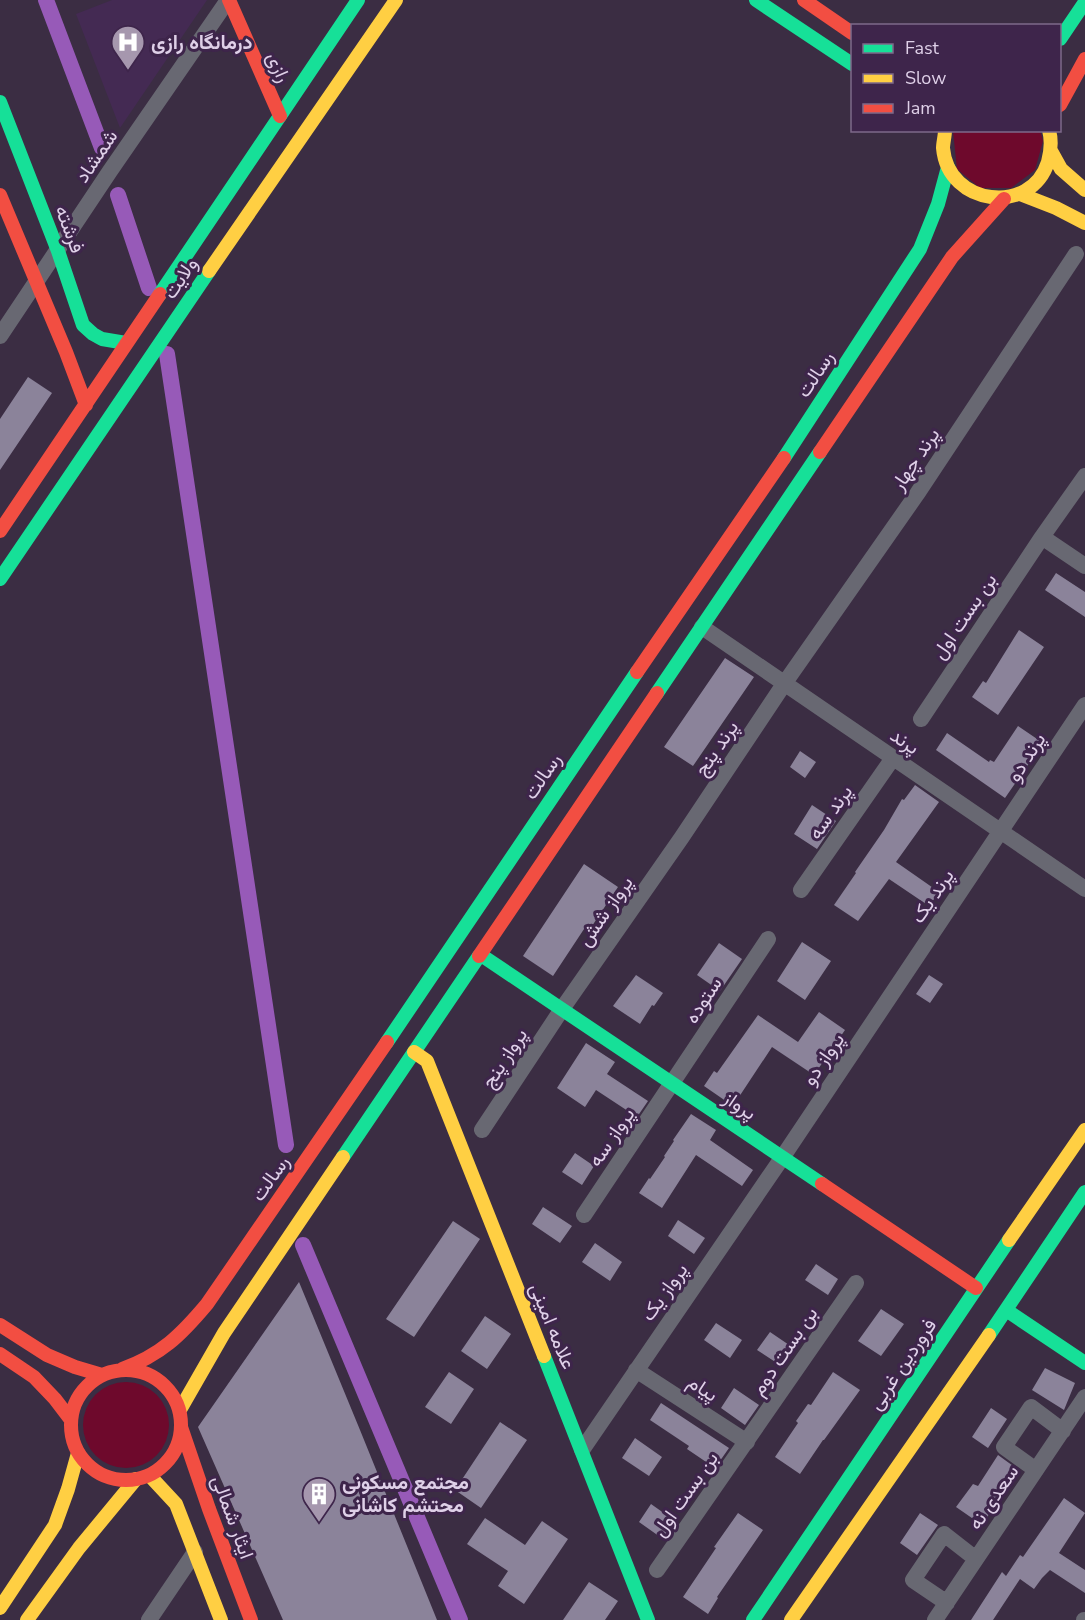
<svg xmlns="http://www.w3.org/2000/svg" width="1085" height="1620" font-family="'Nunito Sans',Vazirmatn,sans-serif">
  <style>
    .built { fill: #442a53 }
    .green { fill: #6e092c }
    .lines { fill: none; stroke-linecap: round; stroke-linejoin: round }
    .canal { stroke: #975ab8; stroke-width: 16 }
    .building { fill: #8b839a }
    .street { stroke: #686872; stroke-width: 16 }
    .fast { stroke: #16e098; stroke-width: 14 }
    .slow { stroke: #ffcf43; stroke-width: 14 }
    .jam { stroke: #f24e42; stroke-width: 14 }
    .labels { text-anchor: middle; stroke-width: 6; stroke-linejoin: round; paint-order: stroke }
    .poi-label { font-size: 20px; font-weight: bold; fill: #dfd0e8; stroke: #3e254b; text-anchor: start }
    .street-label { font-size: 20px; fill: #dfd0e8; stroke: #3e254b }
  </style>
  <rect width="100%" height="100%" fill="#3b2d43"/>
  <path class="built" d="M112,0h95l-87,128 -44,-114z"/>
  <path class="green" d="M1040,130l3,11 -8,29 -24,18h-31l-23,-19 -4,-38z
    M83 1425a43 43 0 1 1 86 0a43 43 0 1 1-86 0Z"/>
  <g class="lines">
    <path class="canal" d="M46,0l56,148
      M118,195l31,93
      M167,354l119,791
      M303,1245l157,375"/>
  </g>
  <path class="building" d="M28,377l24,16 -52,77v-51z
    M1056,573l29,19v25l-40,-27z
    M1019,630l25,17 -46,68 -26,-18 11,-16 3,2z
    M725,658l29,19 -61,89 -29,-19z
    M1018,726l25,17 -38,55 -69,-48 11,-17 42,29 1,-2 4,2z
    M800,751l16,11 -11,16 -15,-11z
    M915,785l24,17 -43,60 43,30 -10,14 -40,-27 -31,42 -24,-16 22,-32 -1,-1 29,-42 18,-31 2,1z
    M812,805l24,16 -19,28 -23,-15z
    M584,864l34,23 -28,42 -4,-3 -33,50 -30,-20z
    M802,942l29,19 -26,39 -28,-19z
    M719,943l23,16 -22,32 -23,-16z
    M636,975l27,18 -9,13 -2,-1 -12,19 -27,-18z
    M929,975l14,9 -13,19 -14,-9z
    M819,1012l26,18 -31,45 -42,-28 -39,59 -29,-20 10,-15 3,2 41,-58 40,27z
    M586,1043l29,19 -8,12 41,27 -11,16 -41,-27 -11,17 -28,-19z
    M691,1114l25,16 -6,10 43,30 -11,16 -46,-31 -34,53 -23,-15 10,-15 1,1 15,-22 -1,-1 10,-15 -1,-1z
    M575,1153l19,13 -12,19 -20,-13z
    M543,1207l29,19 -12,17 -28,-19z
    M678,1220l27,18 -11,16 -26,-18z
    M453,1221l27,18 -66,98 -28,-18z
    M595,1243l27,19 -12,19 -28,-19z
    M816,1264l22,15 -10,16 -23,-15z
    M299,1282l61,148 77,190h-154l-85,-193z
    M881,1309l23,15 -23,32 -23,-15z
    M485,1316l26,18 -24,35 -26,-18z
    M716,1323l26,17 -12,18 -26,-18z
    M770,1332l25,17 -12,18 -26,-17z
    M1045,1368l30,15 -11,27 -32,-20z
    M449,1372l25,17 -23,35 -26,-17z
    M833,1372l27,18 -36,50h-1l-23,34 -25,-17 23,-34 -2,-2 12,-17 3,1z
    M734,1388l25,17 -14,20 -24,-17z
    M661,1403l68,45 -14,20 -28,-19 2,-3 -39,-26z
    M991,1408l16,11 -19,29 -16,-11z
    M500,1422l27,18 -46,68 -26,-18z
    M635,1438l27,19 -13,19 -27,-18z
    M998,1455l22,16 -13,22 -3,-2 -22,34 -26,-18 17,-23 5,2z
    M1064,1498l21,15 -26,40 26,17v23l-35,-23 -8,8 -8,11 -14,-10 -27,41h-22l31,-48 4,4 14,-21 3,2z
    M651,1504l24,17 -12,18 -24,-17z
    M738,1513l25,17 -46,67 1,1 -10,16 -25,-17 33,-49 -2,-1z
    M920,1513l18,12 -21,30 -17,-12z
    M485,1518l40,27 17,-24 26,18 -44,65 -26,-18 10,-15 -41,-27z
    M589,1582l29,19 -13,19h-42z"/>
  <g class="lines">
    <path class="street" d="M0,336l110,-165 118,-171
      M1042,537l43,29
      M702,627l383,262
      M921,719l121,-182 43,-61
      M801,890l92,-132
      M482,1130l80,-121 120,-172 102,-153 133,-190 159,-240
      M584,1215l184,-276
      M636,1370l111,72
      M582,1450l200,-292 303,-453
      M1036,1470l-32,-23 27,-40 32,24
      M657,1570l199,-287
      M947,1603l-34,-23 31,-46 32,25
      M149,1620l46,-68
      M935,1620l150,-223
      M1084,1620h1"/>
    <path class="fast" d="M756,0l96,64
      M1060,39l25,-37
      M0,102l58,149 25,74 10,9 9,5 24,4
      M160,294l198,-294
      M784,458l136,-209 18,-45 10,-37
      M0,579l209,-308
      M657,693l163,-241
      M481,955l341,229
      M387,1042l250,-370
      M343,1157l136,-201
      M1006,1310l79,53
      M989,1335l96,-143
      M544,1356l104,264
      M753,1620l256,-380"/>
    <path class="slow" d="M945,130c0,6 -2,13 -2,18 5,58 88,68 105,14 3,-11 4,-21 1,-32
      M1051,151l10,18 24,21
      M1020,194l36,14 29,15
      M209,271l187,-271
      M414,1052l13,9 117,295
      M1009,1240l76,-110
      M181,1408l43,-75 119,-176
      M150,1476l26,28 45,116
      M0,1608l55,-83 13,-36 10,-36
      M27,1620l52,-72 57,-69
      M791,1620l198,-285"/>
    <path class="jam" d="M229,0l51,116
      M804,0l48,33
      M1060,105l25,-46
      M0,195l66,157 20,53
      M820,452l132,-195 52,-58
      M0,531l160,-237
      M637,672l147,-214
      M479,956l178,-263
      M822,1184l154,104
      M0,1325l47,30 28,12 27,8
      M0,1354l34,23 21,22 16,21
      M122,1369c39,-14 59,-34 85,-65l180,-262
      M71 1425a55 55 0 1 1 110 0a55 55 0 1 1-110 0Z
      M181,1427l28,82 42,111"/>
  </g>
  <defs>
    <g id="hospital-pin" transform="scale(1.725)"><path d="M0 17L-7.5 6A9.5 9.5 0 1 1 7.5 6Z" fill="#a697ae" stroke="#3e254b"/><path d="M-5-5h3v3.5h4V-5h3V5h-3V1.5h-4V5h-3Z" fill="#fff"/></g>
    <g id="building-pin" transform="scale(1.725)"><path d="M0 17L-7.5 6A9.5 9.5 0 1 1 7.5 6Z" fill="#a697ae" stroke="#3e254b"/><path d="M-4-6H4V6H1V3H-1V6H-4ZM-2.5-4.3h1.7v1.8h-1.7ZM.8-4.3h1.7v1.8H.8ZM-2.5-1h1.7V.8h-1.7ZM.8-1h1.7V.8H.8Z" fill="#fff"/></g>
  </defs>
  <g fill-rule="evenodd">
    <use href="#hospital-pin" x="128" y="42"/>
    <use href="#building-pin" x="319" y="1494"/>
  </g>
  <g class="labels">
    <g class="poi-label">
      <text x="151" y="49">درمانگاه رازی</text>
      <text x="342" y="1489">مجتمع مسکونی<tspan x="342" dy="23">محتشم کاشانی</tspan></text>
    </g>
    <g class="street-label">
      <text transform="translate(279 67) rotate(66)" y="7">رازی</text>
      <text transform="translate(96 156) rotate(-56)" y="7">شمشاد</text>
      <text transform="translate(70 229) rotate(69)" y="7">فرشته</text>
      <text transform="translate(180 278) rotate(-56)" y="7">ولایت</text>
      <text transform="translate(815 374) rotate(-57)" y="7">رسالت</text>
      <text transform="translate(915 459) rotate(-56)" y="7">پرند چهار</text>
      <text transform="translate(964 616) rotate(-56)" y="7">بن بست اول</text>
      <text transform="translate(905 741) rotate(34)" y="7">پرند</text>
      <text transform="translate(716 748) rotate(-56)" y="7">پرند پنج</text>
      <text transform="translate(1026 757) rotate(-57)" y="7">پرند دو</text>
      <text transform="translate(542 776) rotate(-56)" y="7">رسالت</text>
      <text transform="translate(830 812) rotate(-55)" y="7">پرند سه</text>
      <text transform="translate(932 896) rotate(-56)" y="7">پرند یک</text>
      <text transform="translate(605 911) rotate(-55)" y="7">پرواز شش</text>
      <text transform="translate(703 1000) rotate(-57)" y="7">ستوده</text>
      <text transform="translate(504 1058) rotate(-57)" y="7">پرواز پنج</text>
      <text transform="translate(823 1059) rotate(-56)" y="7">پرواز دو</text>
      <text transform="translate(740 1105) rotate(34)" y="7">پرواز</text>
      <text transform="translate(611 1137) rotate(-56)" y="7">پرواز سه</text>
      <text transform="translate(270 1178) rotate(-55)" y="7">رسالت</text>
      <text transform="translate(664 1292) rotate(-55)" y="7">پرواز یک</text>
      <text transform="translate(553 1326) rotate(68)" y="7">علامه امینی</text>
      <text transform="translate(784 1351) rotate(-56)" y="7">بن بست دوم</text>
      <text transform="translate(902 1364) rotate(-56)" y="7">فروردین غربی</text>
      <text transform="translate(703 1388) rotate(33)" y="7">پیام</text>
      <text transform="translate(685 1494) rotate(-55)" y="7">بن بست اول</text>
      <text transform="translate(993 1497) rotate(-56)" y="7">سعدی نه</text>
      <text transform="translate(233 1517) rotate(70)" y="7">ایثار شمالی</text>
    </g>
  </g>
  <rect x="851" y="24" width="210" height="108" fill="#3e254b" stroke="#7e698a" stroke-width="1.5"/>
  <rect x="863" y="44" width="30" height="9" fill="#16e098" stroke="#7e698a" stroke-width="1.5"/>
  <text x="905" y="54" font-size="18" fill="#dfd0e8">Fast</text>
  <rect x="863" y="74" width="30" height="9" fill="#ffcf43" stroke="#7e698a" stroke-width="1.5"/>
  <text x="905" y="84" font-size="18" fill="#dfd0e8">Slow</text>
  <rect x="863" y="104" width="30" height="9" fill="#f24e42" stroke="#7e698a" stroke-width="1.5"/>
  <text x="905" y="114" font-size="18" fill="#dfd0e8">Jam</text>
</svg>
